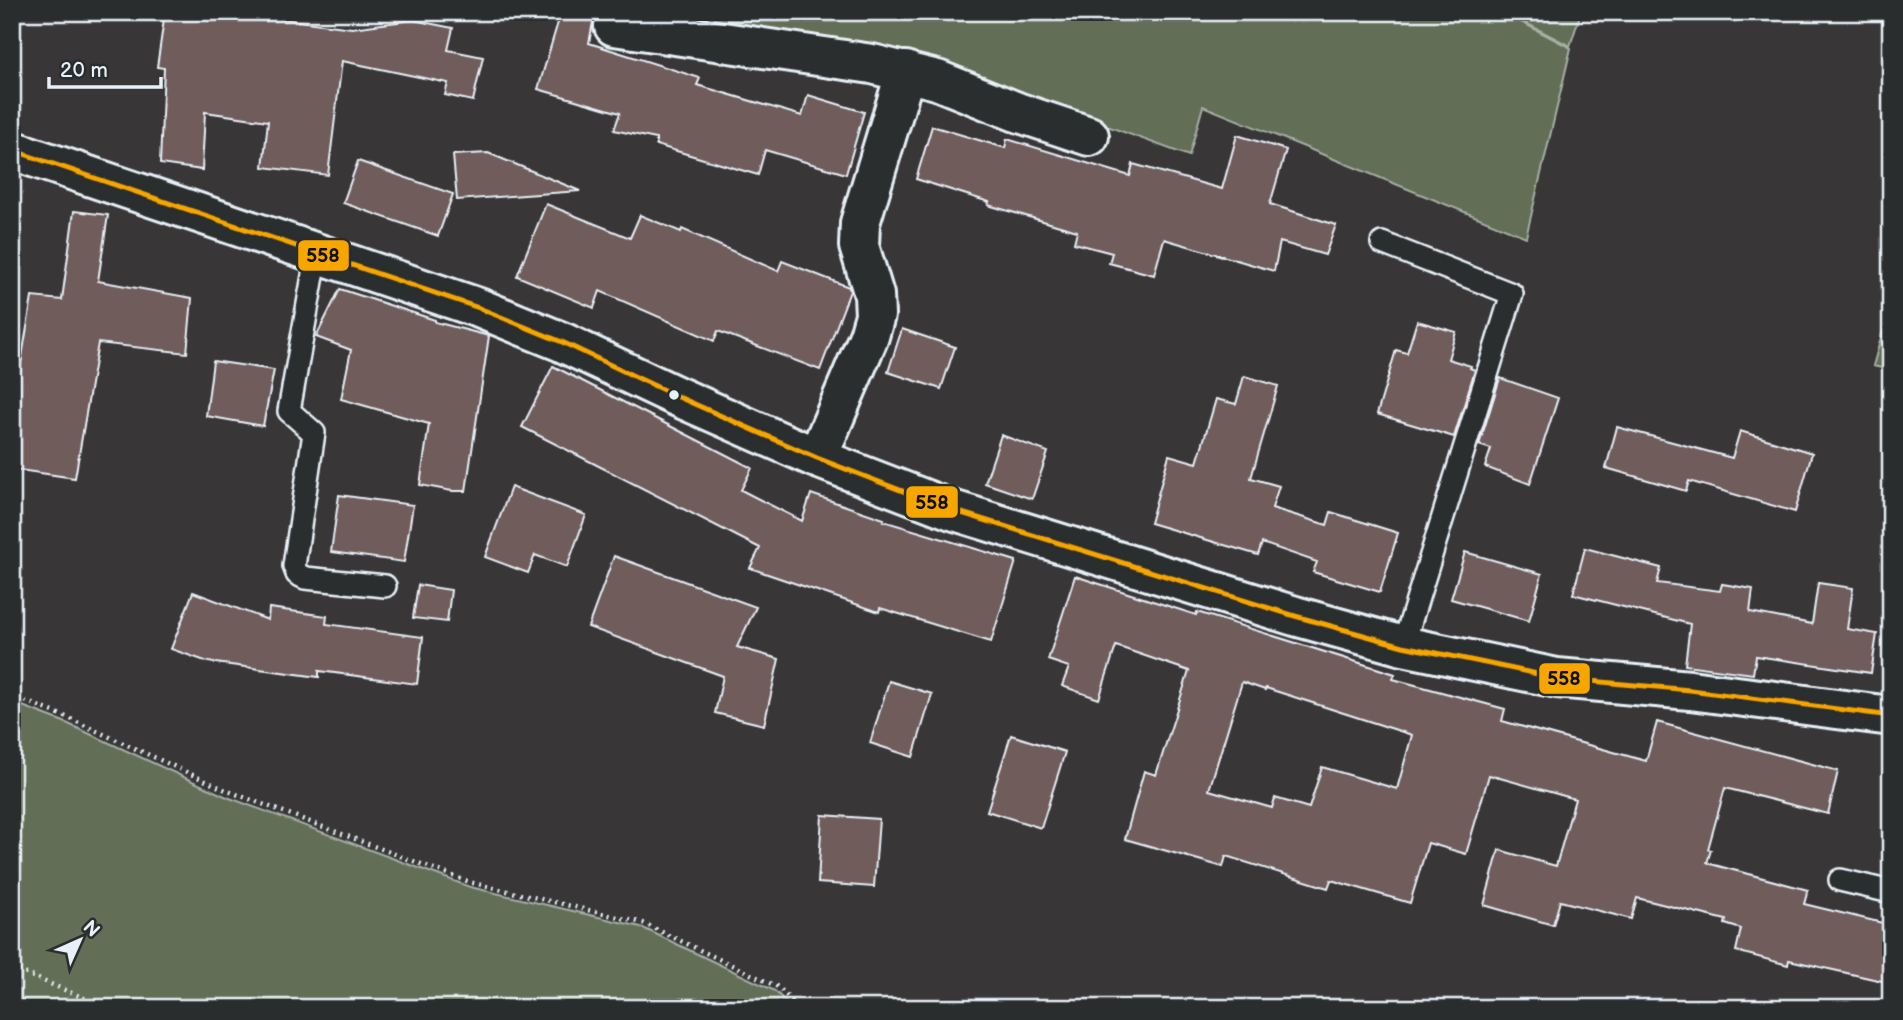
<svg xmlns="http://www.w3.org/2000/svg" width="1903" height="1020" font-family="'Balsamiq Sans',sans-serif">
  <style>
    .green { fill: #626e54; stroke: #a5b0a6; stroke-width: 2 }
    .building { fill: #6f5c5a; stroke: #e8f1f8; stroke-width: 2; fill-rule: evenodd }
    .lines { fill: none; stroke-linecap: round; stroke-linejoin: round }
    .lane-casing { stroke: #e8f1f8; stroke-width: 26 }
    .street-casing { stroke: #e8f1f8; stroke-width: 44 }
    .path { stroke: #e8f1f8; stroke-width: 4.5; stroke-dasharray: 2 5; stroke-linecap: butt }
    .lane { stroke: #2a2d2e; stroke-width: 21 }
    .street { stroke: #2a2d2e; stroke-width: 38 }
    .bus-1-casing { stroke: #2a2d2e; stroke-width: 10 }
    .bus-1 { stroke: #f7a600; stroke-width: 5 }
    .bus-dot { fill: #e8f1f8; stroke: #2a2d2e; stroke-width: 2.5 }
    .line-badge { stroke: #2a2d2e; stroke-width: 2.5 }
    .pale-badge-label { font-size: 19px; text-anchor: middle; font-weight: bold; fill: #111 }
  </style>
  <rect width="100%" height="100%" fill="#383637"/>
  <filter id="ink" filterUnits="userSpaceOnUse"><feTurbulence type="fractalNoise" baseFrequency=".0143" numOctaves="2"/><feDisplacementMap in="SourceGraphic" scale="14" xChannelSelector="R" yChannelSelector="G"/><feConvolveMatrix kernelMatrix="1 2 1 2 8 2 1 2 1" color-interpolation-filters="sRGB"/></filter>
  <g filter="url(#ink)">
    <path class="green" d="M603,12h899l69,36 -45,189 -323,-131 -14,50 -276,-101z
      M1505,12h76l-11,34z
      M1891,302v68l-18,-4z
      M12,702l52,20 163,75 243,90 171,40 134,64 17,17h-780z"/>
    <path class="building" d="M165,12h110l-1,6 78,10 61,-8 40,8 -5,22 35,7 -10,44 -28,-6 3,-12 -106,-22 -14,114 -65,-8 5,-46 -63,-9 -3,58 -42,-6 4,-96 -7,-1z
      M561,12l33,5 -5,26 111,35 -3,7 105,31 6,-21 56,17 -18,62 -81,-24 -7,25 -102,-30v-6l-42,-9 6,-17 -82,-24z
      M932,126l73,22 2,-9 123,37 3,-12 89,25 15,-54 49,15 -16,54 66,21 -11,30 -45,-13 -6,29 -110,-32 -10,36 -45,-12 3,-10 -38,-10 3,-12 -89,-26 1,-3 -73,-23z
      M488,153l92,38 -123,9 -4,-45z
      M358,161l95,33 -15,42 -95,-33z
      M546,204l84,34 10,-23 41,17 1,-3 96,42 4,-10 67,26 1,4 -30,79 -102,-39 -4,10 -114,-50 -6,17 -77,-32z
      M74,211l34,4 -10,66 94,17 -5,55 -89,-10 -23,135 -63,-9v-52l20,-120 30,3z
      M340,289l95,31v2l54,14 -23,155h-14l-32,-6 9,-61 -88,-25 10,-49 -35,-13z
      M1417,321l39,11 -8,27 23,7 -1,2 5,2 -21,67 -77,-23 19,-64 11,3z
      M902,329l53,18 -14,42 -53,-17z
      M213,361l61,9 -11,56 -57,-10z
      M553,366l199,102 -11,22 61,31 9,-27 73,25 -1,2 133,40 -25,81 -111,-34 -1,4 -129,-44 10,-20 -238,-121z
      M1244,376l34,10 -27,92 28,8 -7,22 55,17 4,-13 67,21 -18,59 -67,-20 4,-10 -55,-19 -4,12 -108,-32 19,-68 28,8 19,-64 20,5z
      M1500,378l58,20 -28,86 -45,-17 6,-18 -12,-4z
      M1617,427l115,31 8,-27 72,22 -17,59 -106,-31 -3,10 -80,-23z
      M1001,435l47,17 -16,47 -47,-16z
      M511,487l75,28 -19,52 -32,-12 -7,18 -43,-16z
      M339,495l74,10 -9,57 -73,-10z
      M1585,548l76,20 -4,15 63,8 2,-7 31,5 -3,23 62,12 6,-41 35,5 -6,41 30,5 -6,39 -115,-17 -3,18 -68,-9 5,-41 -117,-30z
      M1465,552l77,22 -13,47 -78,-22z
      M614,556l142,51 -19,40 42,12 -15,66 -49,-12 8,-37 -135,-49z
      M1075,576l121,39 1,-3 198,62 -2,5 112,30 -3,12 144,40 11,-39 181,49 -10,43 -103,-26 -17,61 3,1 -4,13 101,27 -4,14 87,21v58l-102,-23 -1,5 -52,-14 5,-22 -16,-5 1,-4 -89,-22 -6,21 -71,-18 -7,24 -69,-20 15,-55 57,16 19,-67 -86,-24 -23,79 -38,-11 -18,60 -79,-23 -3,8 -102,-32 -3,11 -98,-28 19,-68 12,4 33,-104 -73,-25 -17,53 -37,-13 7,-19 -21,-7zM1242,682l23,8 1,-2 146,47 -15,54 -75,-22 -13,41 -34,-10 -3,10 -63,-18z
      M418,585l33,5 -4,32 -34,-4z
      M193,592l75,28 1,-12 58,8 -1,8 97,13 -6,47 -98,-13v6l-111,-15 -37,-13z
      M889,681l43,13 -19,63 -43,-14z
      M1011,735l54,17 -24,76 -54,-17z
      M822,815l57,4 -5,68 -56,-4z"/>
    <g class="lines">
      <g class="lane-casing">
        <path id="lane" d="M1382,243l130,51 -109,352
          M317,253l-28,158 25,22 -20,133 3,8 8,4 80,8
          M1840,880l51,12"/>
      </g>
      <g class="street-casing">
        <path id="street" d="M614,26l258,38 65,16 80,32 72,24
          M12,150l467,158 83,34 112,53 143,63 135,52 343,106 108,30 154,32 133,12 201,26
          M817,458l52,-122 6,-21 -1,-20 -15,-49 1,-23 46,-152"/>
      </g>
      <path class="path" d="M12,696l52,20 164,75 241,91 174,41 135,64 21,21
        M12,968l96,40"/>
      <use href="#lane" class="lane"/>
      <use href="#street" class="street"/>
      <g class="bus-1-casing">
        <path id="bus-1" d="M12,150l467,158 83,34 112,53 143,63 135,52 343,106 108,30 154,32 133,12 201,26"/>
      </g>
      <use href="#bus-1" class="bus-1"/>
    </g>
  </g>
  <circle class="bus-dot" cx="674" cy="395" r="6"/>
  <g class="line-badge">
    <rect x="297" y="239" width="53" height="33" rx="7" fill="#f7a600"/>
    <rect x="905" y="485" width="54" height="34" rx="7" fill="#f7a600"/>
    <rect x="1538" y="662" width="53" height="33" rx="7" fill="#f7a600"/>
  </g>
  <g class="pale-badge-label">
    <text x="323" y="262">558</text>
    <text x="932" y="509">558</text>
    <text x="1564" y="685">558</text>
  </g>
  <rect width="1903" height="1020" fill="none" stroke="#2a2d2e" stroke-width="42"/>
  <rect x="21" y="21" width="1861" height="978" fill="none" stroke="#e8f1f8" stroke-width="2.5" filter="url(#ink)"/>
  <g transform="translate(80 940) rotate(45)" stroke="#2a2d2e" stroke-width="5" paint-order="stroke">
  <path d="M0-5L12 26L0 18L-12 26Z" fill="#e8f1f8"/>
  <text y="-10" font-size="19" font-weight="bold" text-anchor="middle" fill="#e8f1f8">N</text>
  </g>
  <path d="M49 77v10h112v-10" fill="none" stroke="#e8f1f8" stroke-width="3.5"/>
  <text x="60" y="77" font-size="21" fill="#e8f1f8" stroke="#2a2d2e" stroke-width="5" paint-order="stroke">20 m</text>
</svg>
